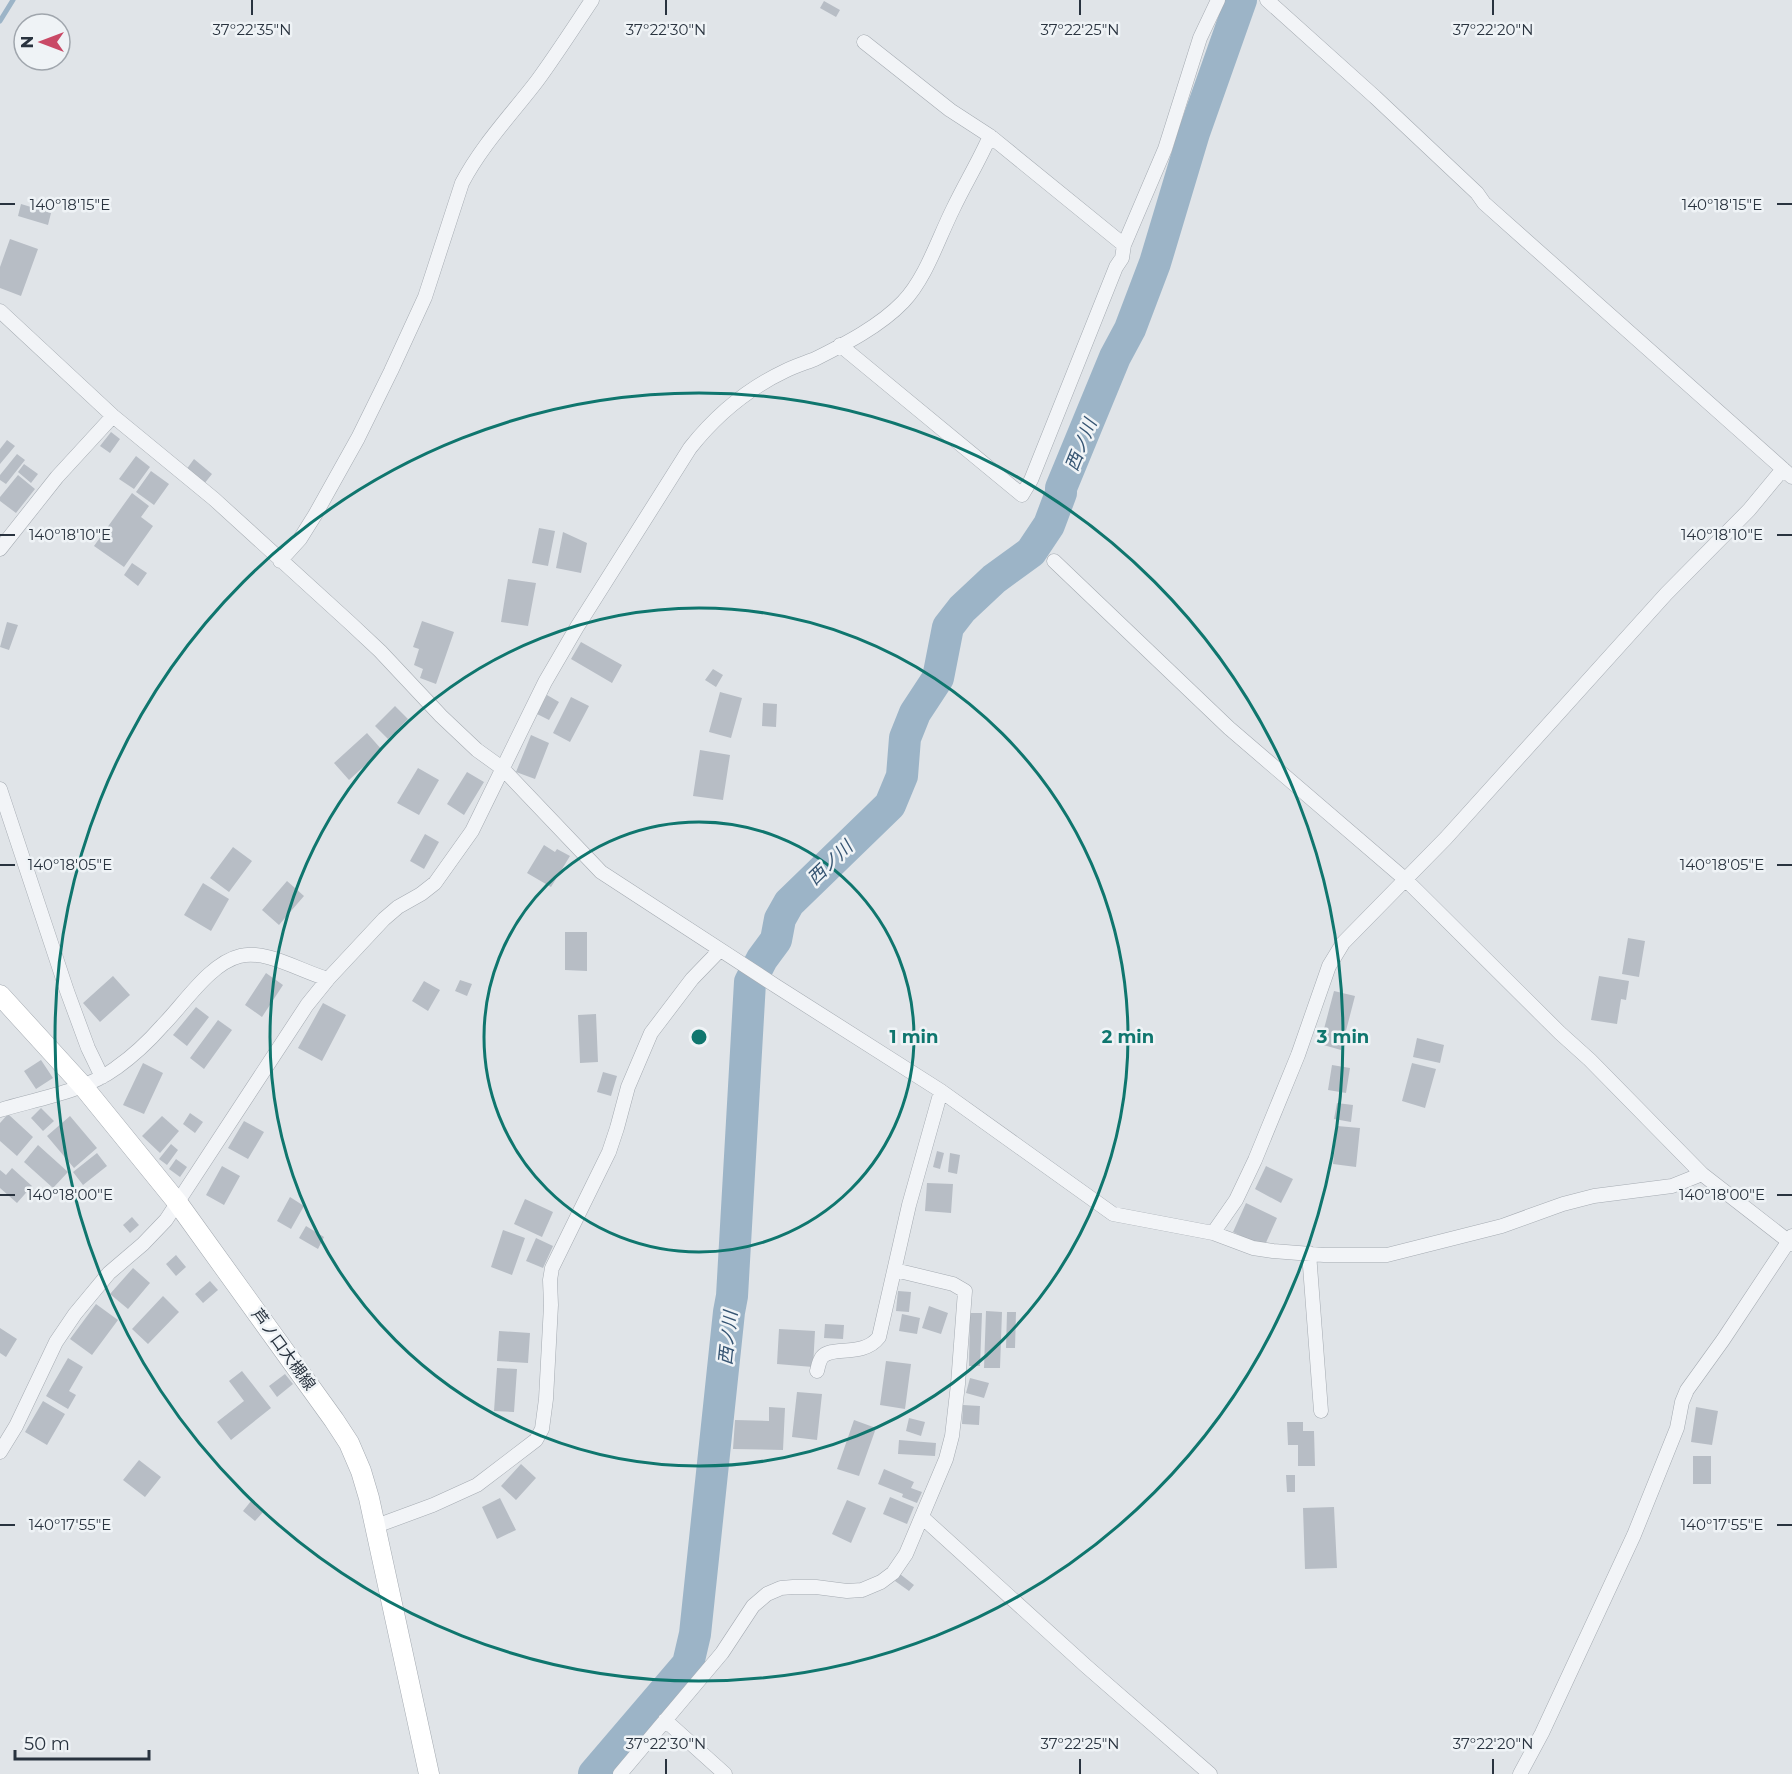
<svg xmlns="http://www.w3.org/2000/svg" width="1792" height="1774" font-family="Montserrat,'Noto Sans JP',sans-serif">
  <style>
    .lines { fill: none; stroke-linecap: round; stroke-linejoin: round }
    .stream { stroke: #9cb4c7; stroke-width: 5 }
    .river { stroke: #9cb4c7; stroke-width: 32 }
    .building { fill: #b7bdc5 }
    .minor-casing { stroke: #a5abb2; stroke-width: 15 }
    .secondary-casing { stroke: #a5abb2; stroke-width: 21 }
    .minor { stroke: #f2f4f7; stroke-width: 14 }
    .secondary { stroke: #fff; stroke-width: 20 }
    .ticks { fill: none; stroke: #29333f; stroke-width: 2 }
    .ring { fill: none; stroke: #0f766e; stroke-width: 3 }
    .labels { text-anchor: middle; stroke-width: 5; stroke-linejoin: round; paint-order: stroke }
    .street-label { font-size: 16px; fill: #29333f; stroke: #eff3f6 }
    .water-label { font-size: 18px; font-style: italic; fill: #355472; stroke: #eff3f6 }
    .ticks-label { font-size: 15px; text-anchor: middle; fill: #29333f; stroke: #eff3f6; stroke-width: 5; stroke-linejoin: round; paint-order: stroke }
    .centre { fill: #0f766e; stroke: #eff3f6; stroke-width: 3 }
    .ring-label { font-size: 18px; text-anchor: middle; font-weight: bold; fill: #0f766e; stroke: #eff3f6; stroke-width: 5; stroke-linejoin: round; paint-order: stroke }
  </style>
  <rect width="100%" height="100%" fill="#e0e4e8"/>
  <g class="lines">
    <path class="stream" d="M0,21l13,-21"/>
    <path class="river" d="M594,1774l94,-110 7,-30 34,-322 3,-16 18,-314 12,-23 14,-19 4,-21 9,-16 101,-98 12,-29 3,-38 10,-25 23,-35 10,-51 14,-18 32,-30 37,-27 18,-27 12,-32v-5l54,-131 15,-28 25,-66 39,-130 47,-133"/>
  </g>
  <path class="building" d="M824,1l16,9 -4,7 -16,-9z
    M21,204l30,9 -3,12 -30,-9z
    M10,239l28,10 -17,47 -21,-8v-21z
    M111,432l9,7 -10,14 -10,-7z
    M7,440l8,6 -15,18v-15z
    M17,454l8,6 -19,24 -6,-4v-5z
    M136,456l14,11 -16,22 -15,-10z
    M194,459l18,15 -8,10 -18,-14z
    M24,464l14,10 -7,9 -13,-11z
    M151,471l18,13 -15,21 -18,-13z
    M18,475l17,14 -19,24 -16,-12v-4z
    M132,493l17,13 -8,11 12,9 -29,41 -30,-21z
    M539,528l16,3 -7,35 -16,-3z
    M563,532l24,11 -6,30 -25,-5z
    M132,563l15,10 -9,13 -14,-11z
    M508,579l28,4 -8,43 -27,-4z
    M422,621l32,11 -18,52 -16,-6 3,-9 -9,-4 5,-16 -6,-2z
    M7,622l11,3 -9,25 -9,-3z
    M581,642l41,23 -10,18 -41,-24z
    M713,669l10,6 -7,12 -11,-7z
    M720,692l22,6 -11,40 -22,-6z
    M547,695l12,7 -10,18 -12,-6z
    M571,697l18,9 -19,36 -17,-9z
    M763,703l14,1 -1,23 -14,-1z
    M395,706l13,13 -20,20 -13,-13z
    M367,733l15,17 -33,30 -15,-17z
    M531,735l18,8 -14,36 -19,-7z
    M700,750l30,5 -7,45 -30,-4z
    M418,768l21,12 -20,35 -22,-12z
    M467,772l17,10 -20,33 -17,-11z
    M425,834l14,8 -15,27 -14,-8z
    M544,845l11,7 2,-3 13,7 -19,31 -24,-14z
    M233,847l19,14 -23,31 -19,-14z
    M287,881l17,15 -25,29 -17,-15z
    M203,883l26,16 -18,32 -27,-16z
    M565,932h22v39l-22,-1z
    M1628,938l17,3 -6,36 -17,-3z
    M266,973l17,12 -21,32 -17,-12z
    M113,976l17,19 -30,27 -17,-19z
    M1599,976l30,5 -3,19 -5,-1 -4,25 -26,-4z
    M460,980l12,4 -5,12 -12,-5z
    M424,981l16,9 -12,21 -16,-10z
    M1334,991l21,5 -14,54 -21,-6z
    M323,1003l23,12 -24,46 -24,-13z
    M196,1007l13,10 -22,29 -14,-11z
    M596,1014l2,48 -18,1 -2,-48z
    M218,1020l14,10 -28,39 -14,-11z
    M1417,1038l27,7 -4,18 -27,-6z
    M41,1060l12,18 -17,11 -12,-18z
    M143,1063l20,10 -19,41 -21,-9z
    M1412,1063l24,6 -11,39 -23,-7z
    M1332,1065l18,3 -4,25 -18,-3z
    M603,1072l14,4 -6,20 -14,-4z
    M1337,1103l16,2 -2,17 -17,-3z
    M41,1108l13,13 -11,10 -12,-13z
    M190,1113l13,9 -8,11 -12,-9z
    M8,1114l25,23 -16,19 -17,-15v-18z
    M70,1116l27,32 -23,20 -27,-32z
    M162,1116l17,15 -19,22 -18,-17z
    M244,1121l20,11 -16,27 -20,-11z
    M1337,1126l23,2 -4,39 -23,-3z
    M171,1144l7,6 -11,15 -8,-6z
    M38,1145l30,27 -15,16 -29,-26z
    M937,1151l7,2 -4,16 -7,-2z
    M97,1153l10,13 -24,19 -10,-13z
    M950,1153l10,2 -3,19 -9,-2z
    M176,1159l11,8 -7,10 -11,-8z
    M222,1166l18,10 -16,29 -18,-10z
    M1266,1166l27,13 -12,24 -26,-14z
    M12,1168l20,18 -15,17 -17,-15v-18l6,5z
    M927,1183l26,1 -2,29 -26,-2z
    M290,1197l14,9 -13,23 -14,-8z
    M525,1199l28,13 -11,25 -28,-13z
    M1246,1203l31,15 -13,29 -31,-15z
    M132,1217l7,8 -9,8 -7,-8z
    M306,1226l18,11 -6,12 -19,-11z
    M503,1230l22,8 -13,37 -21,-8z
    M536,1238l17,8 -10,22 -17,-7z
    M176,1255l10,12 -10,9 -10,-12z
    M133,1268l17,15 -22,26 -18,-15z
    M210,1281l8,9 -15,13 -8,-9z
    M898,1291l13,1 -2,20 -13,-1z
    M163,1296l16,16 -31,32 -16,-15z
    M96,1304l22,16 -26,35 -22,-16z
    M929,1306l19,7 -7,21 -19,-6z
    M986,1311l16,1 -2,56h-16z
    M1007,1312h9l-1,36h-9z
    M970,1313h12l-2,53h-11z
    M902,1314l18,4 -3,16 -18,-3z
    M825,1324l19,1 -1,14 -19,-1z
    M0,1328l17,11 -11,18 -6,-4z
    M779,1329l36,2 -2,36 -36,-3z
    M499,1331l31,2 -2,30 -31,-2z
    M68,1358l15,9 -14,24 7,4 -8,14 -22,-13z
    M886,1361l25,3 -6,45 -25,-4z
    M497,1368l20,1 -3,43 -20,-1z
    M242,1371l29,37 -40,32 -14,-18 27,-21 -15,-20z
    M285,1374l8,10 -16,13 -8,-11z
    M970,1378l19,5 -5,15 -18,-5z
    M797,1392l25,2 -5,46 -25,-3z
    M43,1401l22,13 -18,31 -22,-13z
    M963,1405l17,1 -1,19 -17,-1z
    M769,1407l16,1 -2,42 -50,-1 2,-29 34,1z
    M1696,1407l22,4 -6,34 -21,-3z
    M909,1418l16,4 -4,14 -15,-5z
    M854,1420l22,8 -17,48 -22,-7z
    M1287,1422h16v9h11l1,35h-17v-21h-10z
    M899,1440l37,3 -1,13 -37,-2z
    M1693,1456h18v28h-18z
    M139,1460l22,17 -16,20 -22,-17z
    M521,1464l15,14 -20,22 -15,-14z
    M884,1469l30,13 -3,6 11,4 -5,11 -15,-6 1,-3 -25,-10z
    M1286,1475h9v17h-8z
    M890,1497l24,10 -7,17 -24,-10z
    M500,1498l16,32 -19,9 -15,-32z
    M847,1500l19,8 -15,35 -19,-9z
    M251,1501l13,10 -9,10 -12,-10z
    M1334,1507l3,61 -32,1 -2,-61z
    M900,1574l14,11 -5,6 -14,-10z"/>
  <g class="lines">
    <g class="minor-casing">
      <path id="minor" d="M1267,0l108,97 102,96 7,10 308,274
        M864,42l86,68 40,26 134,109
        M0,311l113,105 101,83 135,123 31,29 61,65 36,34 25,18 99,104 175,114 165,105 172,123 100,19 40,15 20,3 51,4h63l115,-29 61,-22 31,-8 78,-10 30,-12
        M840,345l182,150 9,-15 85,-213 6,-9 2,-13 41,-96 35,-111 18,-38
        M0,549l57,-72 56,-61
        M280,561l20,-22 15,-24 43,-77 33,-67 34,-74 37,-114c20,-38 49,-68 75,-102 19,-26 37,-54 55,-81
        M1054,561l175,167 177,152 154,153 30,27 112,114 90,70
        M0,789l67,202 21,57 14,29
        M0,1110c37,-11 85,-19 116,-42 17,-12 33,-27 47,-43 21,-21 47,-62 77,-69 26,-7 62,16 88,23
        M1213,1233l23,-33 19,-40 43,-105 31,-89 14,-23 103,-105 220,-244 83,-84 34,-41
        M1309,1253l12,158
        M817,1371c1,-4 2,-10 5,-14 10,-12 41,1 57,-20l30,-132 32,-114
        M0,1452l16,-26 40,-84 19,-28 34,-41 34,-29 23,-24 141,-215 21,-26 56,-60 14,-12 23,-13 14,-11 37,-52 73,-149 32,-55 113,-179c26,-33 57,-59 95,-77 10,-5 20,-8 30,-12 30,-15 65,-33 88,-57 23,-24 35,-63 50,-93 12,-25 26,-48 37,-73
        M923,1518l163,148 124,108
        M376,1526l57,-21 44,-20 59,-45 6,-11 4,-30 5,-94 -1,-25 2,-12 57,-116 8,-24 11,-41 23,-54 41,-54 28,-29
        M665,1720l60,54
        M620,1774l102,-121 31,-47 14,-12 14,-6 12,-1h23l31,4 15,-1 19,-8 12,-9 13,-19 40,-95 6,-23 6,-52 7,-93 -12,-7 -58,-14
        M1520,1774l22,-41 92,-198 43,-107 5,-26 5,-12 36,-50 69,-104"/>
    </g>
    <g class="secondary-casing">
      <path id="secondary" d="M0,995l82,90 95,117 157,218 15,23 12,28 8,27 60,276"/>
    </g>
    <use href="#minor" class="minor"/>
    <use href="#secondary" class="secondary"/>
  </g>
  <path class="ticks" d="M252,0v15M666,0v15M1080,0v15M1493,0v15M0,204h15M1777,204h15M0,535h15M1777,535h15M0,865h15M1777,865h15M0,1195h15M1777,1195h15M0,1525h15M1777,1525h15M666,1759v15M1080,1759v15M1493,1759v15"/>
  <g class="ring">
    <circle cx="699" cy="1037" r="215"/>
    <circle cx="699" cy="1037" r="429"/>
    <circle cx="699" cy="1037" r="644"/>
  </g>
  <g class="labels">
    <g class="street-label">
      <text transform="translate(284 1349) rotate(54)" y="6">芦ノ口大槻線</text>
    </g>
    <g class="water-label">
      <text transform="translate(1081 445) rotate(-68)" y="6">西ノ川</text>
      <text transform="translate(830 863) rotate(-44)" y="6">西ノ川</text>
      <text transform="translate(728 1338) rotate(-84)" y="6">西ノ川</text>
    </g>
  </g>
  <g class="ticks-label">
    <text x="252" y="35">37°22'35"N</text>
    <text x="666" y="35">37°22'30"N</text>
    <text x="1080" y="35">37°22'25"N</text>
    <text x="1493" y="35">37°22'20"N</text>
    <text x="1722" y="210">140°18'15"E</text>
    <text x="70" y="210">140°18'15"E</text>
    <text x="1722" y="540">140°18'10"E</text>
    <text x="70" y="540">140°18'10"E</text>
    <text x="1722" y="870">140°18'05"E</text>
    <text x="70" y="870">140°18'05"E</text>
    <text x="1722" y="1200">140°18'00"E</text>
    <text x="70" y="1200">140°18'00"E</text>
    <text x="1722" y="1530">140°17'55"E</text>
    <text x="70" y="1530">140°17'55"E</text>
    <text x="666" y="1749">37°22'30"N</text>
    <text x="1080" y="1749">37°22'25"N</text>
    <text x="1493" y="1749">37°22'20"N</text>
  </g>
  <circle cx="699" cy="1037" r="9" class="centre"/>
  <g class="ring-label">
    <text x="914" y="1043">1 min</text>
    <text x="1128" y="1043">2 min</text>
    <text x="1343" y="1043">3 min</text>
  </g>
  <g transform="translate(42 42) rotate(270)"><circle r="28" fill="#eff3f6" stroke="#a0a6ad" stroke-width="1.5"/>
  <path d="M0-4.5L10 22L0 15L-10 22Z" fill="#c94966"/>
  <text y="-9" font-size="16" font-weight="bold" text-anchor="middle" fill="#29333f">N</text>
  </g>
  <path d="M15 1750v9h134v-9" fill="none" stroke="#29333f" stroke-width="3"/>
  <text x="24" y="1750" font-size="18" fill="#29333f" stroke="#eff3f6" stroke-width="4.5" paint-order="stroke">50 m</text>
</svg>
